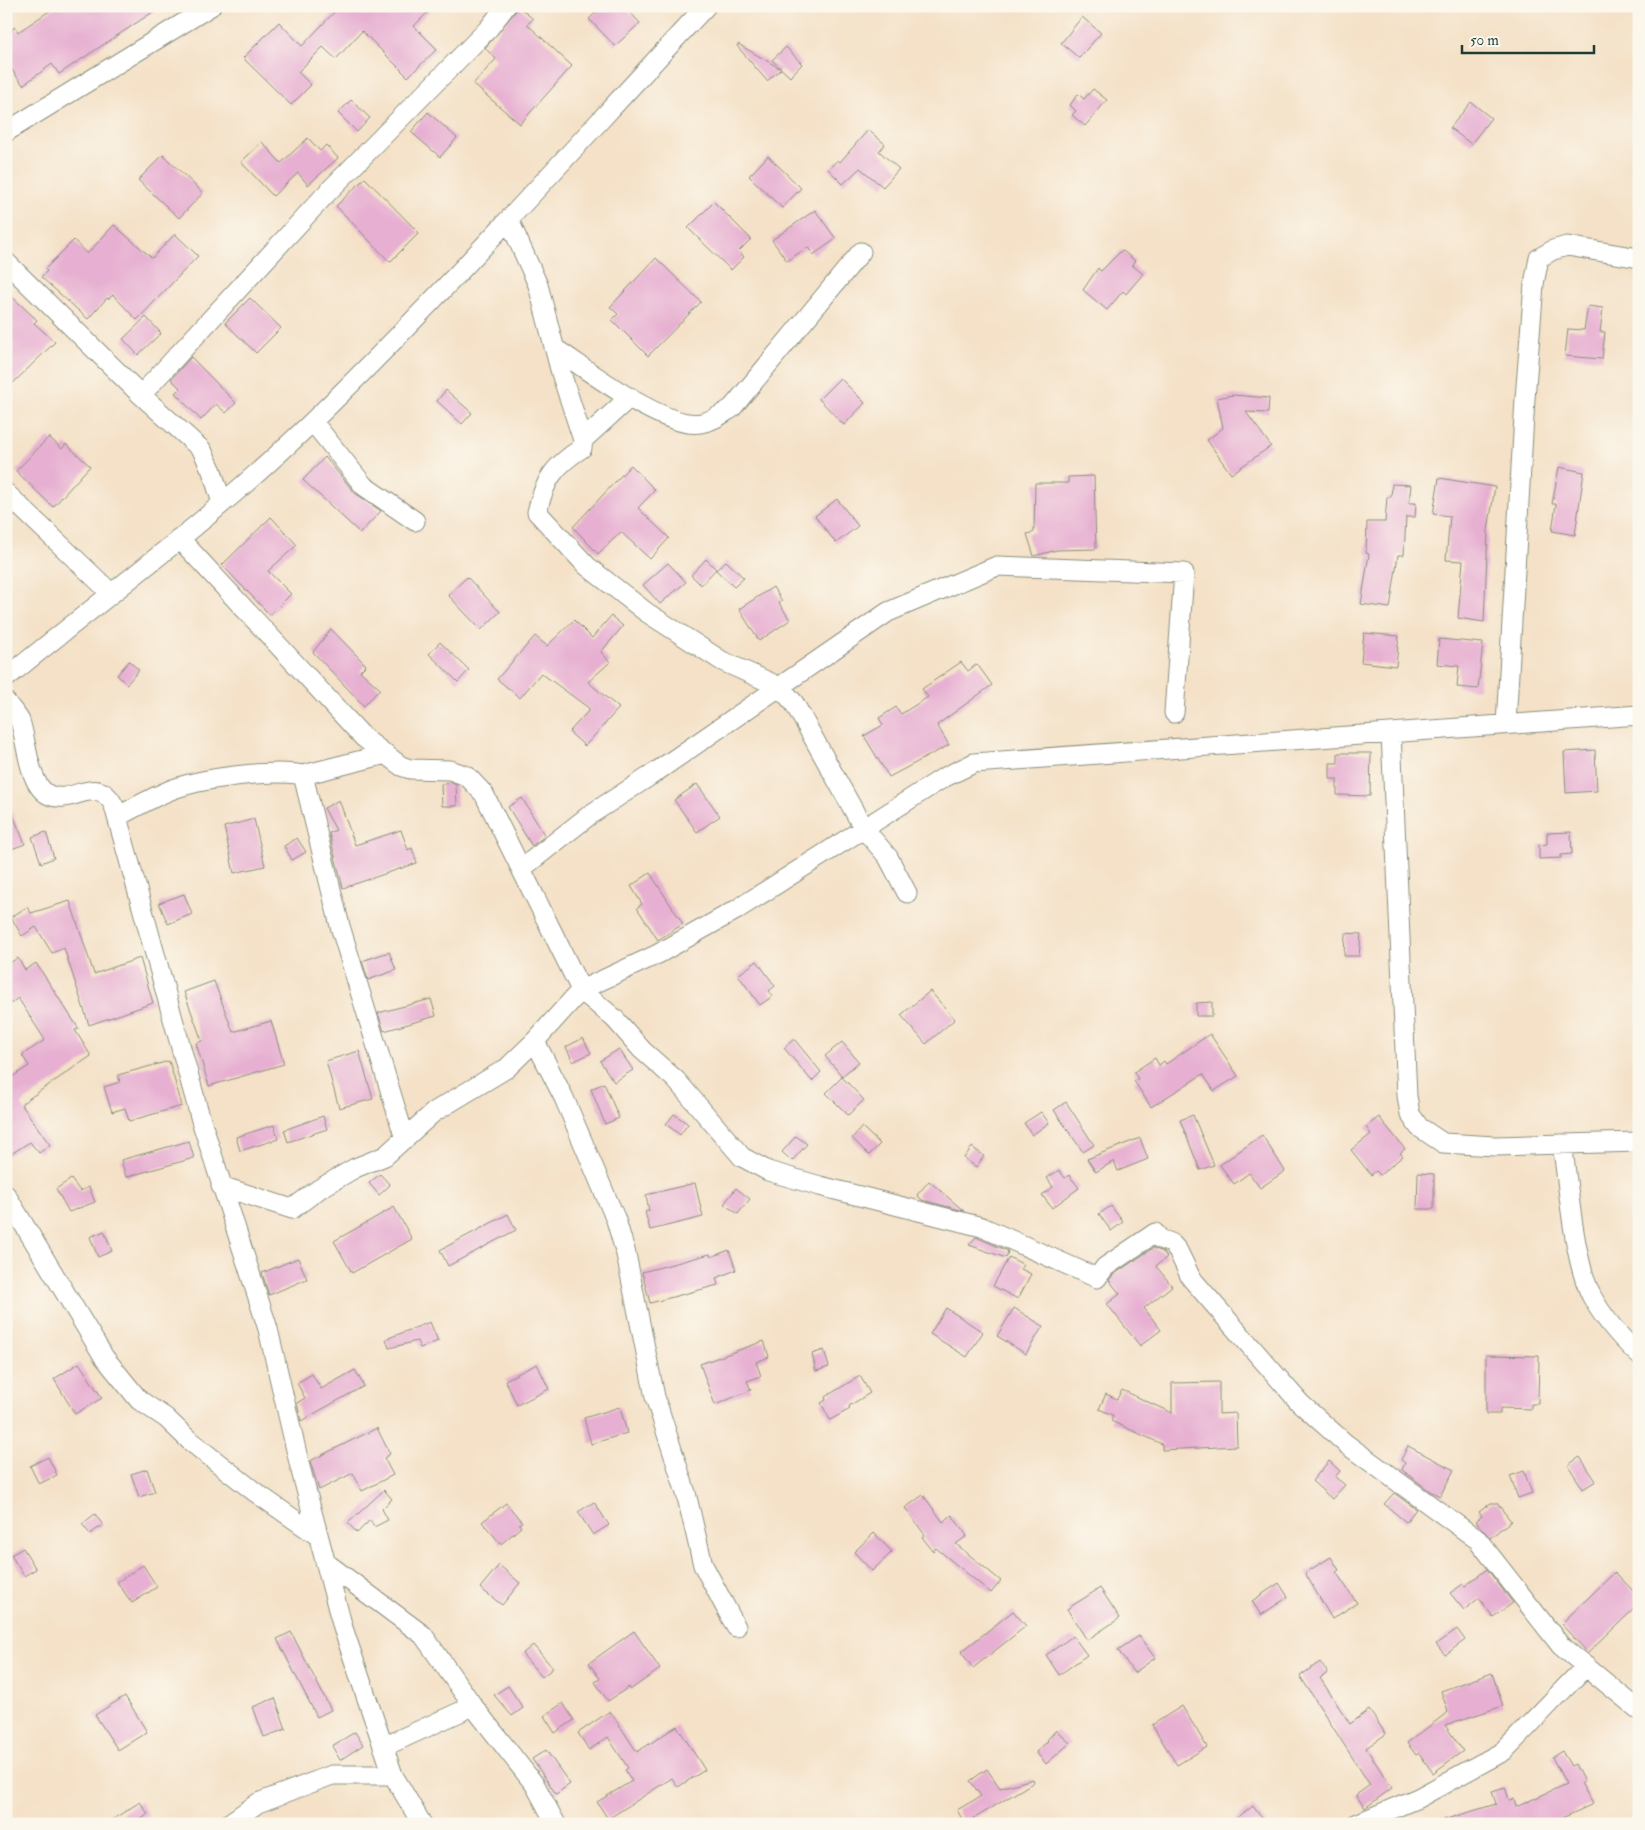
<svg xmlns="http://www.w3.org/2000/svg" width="1645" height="1830" font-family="'IM FELL Double Pica',serif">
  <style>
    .building { fill: #e7b0d2 }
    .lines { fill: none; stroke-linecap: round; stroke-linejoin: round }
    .street-casing { stroke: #8a8f7e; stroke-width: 21 }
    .street { stroke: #fff; stroke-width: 19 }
  </style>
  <rect width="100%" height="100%" fill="#fbf7ec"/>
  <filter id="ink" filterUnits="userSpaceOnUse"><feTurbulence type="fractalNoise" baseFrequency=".02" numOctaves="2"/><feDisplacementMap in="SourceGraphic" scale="10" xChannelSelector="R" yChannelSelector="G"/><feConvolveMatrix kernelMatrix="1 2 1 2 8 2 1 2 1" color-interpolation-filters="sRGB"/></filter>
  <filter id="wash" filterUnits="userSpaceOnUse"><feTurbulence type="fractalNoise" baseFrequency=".0096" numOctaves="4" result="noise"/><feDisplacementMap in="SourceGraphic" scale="20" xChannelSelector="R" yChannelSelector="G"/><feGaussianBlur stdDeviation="1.12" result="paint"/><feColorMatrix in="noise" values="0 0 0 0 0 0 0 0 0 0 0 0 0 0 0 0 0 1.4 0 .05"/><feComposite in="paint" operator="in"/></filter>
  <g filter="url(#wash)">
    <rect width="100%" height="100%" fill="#f4e1c7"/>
    <g id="blocks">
      <path class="building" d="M57,6h105l-103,68 -7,-10 -29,21 -17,-23v-29l9,-6 3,5z
        M340,6h94l-20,20 23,23 -29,28 -46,-46 -26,28 -13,-12 -25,25 13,13 -20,20 -48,-47 36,-36 23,24z
        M603,6h21l16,17 -25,23 -26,-27z
        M519,7l14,12 -6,5 45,42 -52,58 -47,-40 23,-25 -11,-11z
        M1082,17l19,16 -22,25 -18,-15z
        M738,44l43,25 -14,12 -30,-35z
        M786,47l16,17 -12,13 -18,-17z
        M1093,89l14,11 -22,26 -13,-11 4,-4 -6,-6 8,-11 6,5z
        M351,100l19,18 -13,14 -19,-19z
        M1471,102l20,16 -20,26 -21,-16z
        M428,112l29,26 -17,19 -29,-25z
        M868,130l17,14 -6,7 20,18 -16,18 -23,-19 -17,16 -15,-15 10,-9 2,2z
        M308,138l12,13 6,-6 12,13 -30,27 -10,-12 -25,23 -32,-34 21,-20 19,21z
        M163,155l40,38 -24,25 -41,-38z
        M768,156l33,32 -19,20 -33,-32z
        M365,178l54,55 -29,29 -54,-56z
        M714,202l37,37 -12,12 5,6 -13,13 -43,-42z
        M815,210l21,29 -23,16 -5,-8 -21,14 -15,-21z
        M114,225l38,33 23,-24 23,22 -61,64 -24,-25 -5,4 -1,-1 -19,21 -47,-42 6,-6 -2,-2 29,-29 13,14z
        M1122,250l13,11 -3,4 11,9 -17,20 -3,-3 -16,19 -24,-20 15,-22 3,3z
        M656,258l45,44 -53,54 -36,-36 6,-6 -8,-7z
        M6,291l31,29 -3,3 21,19 -49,48z
        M250,298l31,30 -25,25 -31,-30z
        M1588,306l15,2 -3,24h5l-3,27 -37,-3 3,-27 16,1z
        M146,317l15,16 -23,22 -15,-16z
        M191,357l45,46 -10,10 -10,-9 -15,16 -26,-27 5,-5 -9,-9z
        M840,378l25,25 -21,22 -25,-26z
        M446,390l26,23 -10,11 -25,-23z
        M1233,395l36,3 -1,15 -22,-1 25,34 -40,28 -24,-34 16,-12 -6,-30z
        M49,437l13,12 4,-5 24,22 -37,41 -37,-36z
        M325,457l30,36 26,18 -21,22 -57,-53z
        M631,465l24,25 -17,18 31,30 -19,21 -29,-27 -23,22 -25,-27z
        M1559,467l25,5 -9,63 -23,-4 4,-27h-4z
        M1094,476l2,73 -39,1 -23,6 -7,-22 7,-2 1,-49h33v-6z
        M1439,478l56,9 -7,43 -4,92 -26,-4 5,-57 -17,-1 4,-44 -17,-2z
        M1392,484l19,1 -2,18h7l-1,14h-9l-2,38h-6l-8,53 -29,-4 8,-50 -3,-1 1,-31h18l2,-25h4z
        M837,499l21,27 -22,17 -21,-27z
        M271,517l26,28 -29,26 23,23 -21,21 -48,-50z
        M706,559l10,10 -15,16 -10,-10z
        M726,561l18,17 -10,9 -18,-17z
        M668,563l18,19 -26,22 -17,-19z
        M467,577l33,35 -19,18 -33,-35z
        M773,587l9,14 -3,2 11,17 -31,21 -20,-32z
        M611,616l12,10 -22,26 9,10 -22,20 31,26 -34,38 -16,-14 21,-23 -49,-36 -21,25 -23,-19 38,-43 12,10 27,-26 18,18z
        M331,629l35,36 -6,6 20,18 -16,17 -51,-54z
        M1364,633l35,3 -3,30 -35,-4z
        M1439,639l44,4 -5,46 -21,-2 2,-21 -22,-2z
        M440,642l29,28 -11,12 -29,-28z
        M129,661l10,9 -12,14 -10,-9z
        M961,662l7,9 9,-7 15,21 -55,40 12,20 -60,32 -25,-41 19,-11 -4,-7 17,-11 5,7 27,-17 -6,-8z
        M1595,750l2,41 -31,2 -2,-41z
        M1338,753h33l-1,43 -33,-1v-16h-7v-16h8z
        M453,783l3,1 1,22h-15l-1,-22z
        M697,784l23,32 -23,16 -23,-32z
        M6,798l19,46 -19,7z
        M522,798l23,38 -13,10 -24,-39z
        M339,800l16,45 46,-15 7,20 4,-2 5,15 -74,25 -14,-55 7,-3 -12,-22z
        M254,819l11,47 -31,7 -10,-46z
        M46,832l8,26 -13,5 -9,-26z
        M1571,832l1,22 -11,1v3l-22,1v-14l8,-1v-11z
        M297,838l9,14 -14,8 -8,-14z
        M650,873l33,51 -25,16 -21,-32 5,-4 -11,-18z
        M184,894l8,20 -24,10 -9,-21z
        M70,901l24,73 46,-16 13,45 -64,22 -25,-77 -12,5 -16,-26 -14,9 -11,-19 16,-10 4,6z
        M1345,933l16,1 -2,22h-15z
        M389,952l7,18 -28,10 -6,-19z
        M18,958l7,12 11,-7 43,66 -4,1 16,26 -70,48 29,41 -11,8 -9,-11 -24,15v-76l23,-15 -7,-11 23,-15 -27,-42 -12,9v-42z
        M757,961l18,25 -6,5 4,5 -13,9 -22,-30z
        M214,981l19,51 38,-11 13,43 -75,22 -13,-43 6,-2 -18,-49z
        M930,991l25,28 -29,25 -25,-29z
        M431,999l5,17 -52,15 -6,-18z
        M1212,1002v14h-16v-13z
        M1210,1034l28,42 -24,15 -11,-17 -52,33 -17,-26 4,-2 -4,-7 21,-14 4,7 5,-4 2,3z
        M583,1038l8,15 -18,9 -7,-15z
        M794,1039l27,33 -9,9 -28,-33z
        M842,1042l17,20 -17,14 -17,-20z
        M619,1049l14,21 -19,12 -14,-21z
        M359,1051l14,48 -34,9 -13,-47z
        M169,1061l13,45 -53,15 -4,-13 -13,4 -8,-25 16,-5 -2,-7z
        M842,1077l22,23 -16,15 -22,-22z
        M604,1083l15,35 -14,6 -14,-35z
        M1066,1102l28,43 -11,7 -29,-42z
        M1041,1112l8,11 -17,12 -8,-12z
        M674,1114l14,10 -8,11 -14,-11z
        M1193,1115l21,50 -14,5 -20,-50z
        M323,1116l4,13 -39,13 -4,-12z
        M1379,1117l26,32 -5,4 3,3 -23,19 -4,-4 -5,4 -20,-25 20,-16 -5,-7z
        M274,1125l4,14 -38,12 -4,-14z
        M862,1127l18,17 -11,11 -17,-17z
        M1262,1135l23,36 -25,17 -11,-15 -15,11 -14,-19z
        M796,1136l11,8 -15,17 -10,-9z
        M1140,1138l8,21 -30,12 -4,-10 -18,11 -9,-13z
        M189,1141l5,17 -68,19 -5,-17z
        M972,1147l12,9 -8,11 -12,-9z
        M1059,1170l6,8 4,-3 10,13 -27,20 -10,-13 11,-8 -6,-9z
        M1418,1173l16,1v35h-17z
        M380,1174l10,11 -11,10 -10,-12z
        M71,1179l9,12 9,-4 6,15 -26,10 -13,-23z
        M929,1181l35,30 -42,-11 -5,-5z
        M695,1183l8,34 -53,13 -5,-18 4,-1 -3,-16z
        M736,1188l14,11 -12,15 -14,-10z
        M1111,1206l12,16 -12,9 -12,-17z
        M394,1207l18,32 -60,34 -18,-32z
        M508,1214l8,16 -68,36 -8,-16z
        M104,1231l8,20 -14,6 -8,-20z
        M976,1237l32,14 -2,7 -37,-13z
        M1153,1248l10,4 4,5 -11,9 16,20 -28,22 17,22 -21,16 -33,-42 13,-10 -11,-14 4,-5z
        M729,1250l7,20 -20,8 2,7 -68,18 -8,-31 68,-18 1,3z
        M1009,1257l15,8 -3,4 10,5 -13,25 -25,-13z
        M298,1258l9,21 -38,16 -7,-22z
        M946,1308l37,24 -16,25 -37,-23z
        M1014,1308l29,18 -17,28 -29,-18z
        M430,1322l8,19 -18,7 -3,-7 -28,7 -3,-9z
        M764,1341l5,16 -13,5 5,14 -14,5 4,9 -36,15 -15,-41z
        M824,1350l5,17 -13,4 -4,-17z
        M1486,1355l53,1 -1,48h-7v5l-31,-1v6h-14z
        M79,1363l23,35 -27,16 -21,-35z
        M537,1364l12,25 -32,16 -12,-25z
        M355,1370l9,16 -63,35 -4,-18 8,-5 -8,-15 15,-9 9,15z
        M860,1376l10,17 -21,13 1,3 -20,11 -9,-17 5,-3 -1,-3z
        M1219,1382v32l17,-1 1,33 -75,4v-6l-51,-23 2,-6 -14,-6 7,-15 11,5 5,-9 50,23v-30z
        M620,1407l7,26 -36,11 -7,-26z
        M377,1428l13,26 -6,4 9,17 -31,16 -9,-18 -34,17 -9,-29z
        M1408,1446l46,24 -14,26 -10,-5 -28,-21 3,-7 -4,-3z
        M48,1457l9,18 -18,9 -9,-18z
        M1580,1457l16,24 -13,8 -15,-24z
        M1329,1461l11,10 -5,6 10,8 -13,14 -20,-18z
        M147,1469l8,23 -16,5 -8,-23z
        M1524,1471l8,22 -14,5 -8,-22z
        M384,1490l8,9 -10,10 6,11 -14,7 -4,-7 -13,13 -9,-10z
        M1394,1493l22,16 -10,13 -22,-18z
        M923,1495l20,27 9,-7 15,21 -11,8 45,37 -10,12 -55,-45 -3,3 -11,-14 3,-2 -20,-27z
        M594,1502l15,23 -16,10 -15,-23z
        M506,1503l16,19 -3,2 2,3 -20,17 -19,-22z
        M1491,1503h6l14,18 -21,17 -15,-17 7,-5 -3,-4z
        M95,1514l8,11 -13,9 -8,-10z
        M874,1533l18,19 -20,19 -18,-19z
        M23,1548l13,21 -12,7 -13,-21z
        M1331,1557l8,13 -3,2 21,31 -25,16 -27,-46z
        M143,1565l14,22 -25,16 -15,-21z
        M499,1565l21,18 -18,22 -22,-17z
        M1487,1569l26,34 -20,14 -14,-19 -15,12 -14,-17 13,-9 2,2z
        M1615,1572l24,25v7l-51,49 -27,-29z
        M1279,1583l9,14 -27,18 -9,-14z
        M1100,1588l20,30 -33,22 -20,-31z
        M1013,1611l13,15 -53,42 -12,-16z
        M1457,1629l8,11 -20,15 -9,-11z
        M634,1631l26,38 -30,21 -1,-3 -21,14 -13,-19 5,-3 -11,-16z
        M291,1632l40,78 -14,7 -40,-78z
        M1073,1636l14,19 -28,20 -13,-20z
        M1139,1636l16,22 -21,15 -16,-23z
        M533,1645l20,23 -11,9 -20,-23z
        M1320,1662l8,11 -8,5 30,46 19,-14 17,24 -20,14 26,40 -27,20 -9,-13 14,-10 -70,-109z
        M1492,1673l11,33 -58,19 18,26 -30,22 -14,-20 -3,2 -9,-12 41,-31 -7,-21z
        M508,1686l15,22 -11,8 -18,-21z
        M125,1696l22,36 -29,18 -23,-35z
        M275,1698l11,31 -22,8 -11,-30z
        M563,1703l11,17 -19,13 -11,-17z
        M1182,1706l25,41 -30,18 -25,-40z
        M610,1711l27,41 40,-26 28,44 -27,17 -6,-9 -64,41 -11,-17 35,-21 -7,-11 3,-2 -20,-31 -19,13 -11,-17z
        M1056,1730l14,13 -24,21 -10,-12 12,-11 -1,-1z
        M355,1732l8,13 -23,15 -8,-14z
        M546,1750l24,34 -14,10 -24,-35z
        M1562,1751l9,15 4,-2 9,18 -3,1 12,21 -44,20h-106v-4l53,-16 -4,-13 13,-4 4,13 5,-1 2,8 50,-23 -14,-27z
        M987,1769l13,19 33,-9 1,3 -69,42 -8,-14 24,-14 -11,-15z
        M140,1802l8,12 -13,10h-30z
        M1253,1806l13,18h-37z"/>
    </g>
  </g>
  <g filter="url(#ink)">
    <use href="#blocks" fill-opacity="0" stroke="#8a8f7e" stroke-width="1"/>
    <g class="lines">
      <g class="street-casing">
        <path id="street" d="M6,132l205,-126
          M509,220l29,65 23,88 22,67 -1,8c-28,18 -37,31 -45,64l50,54 59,46 76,49 58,26 14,16 70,126 24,28 19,36
          M6,262l135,133 61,55 10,21 10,32
          M554,348c32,20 110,82 147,75 12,-2 21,-9 31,-15l129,-156
          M141,395l185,-201 163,-166 17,-22
          M313,422l51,64 51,35
          M583,440l47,-43
          M6,493l105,100
          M179,538l185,200 37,28 9,3 40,1 17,6 17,18 97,196 34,29 27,31 34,30 66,77 26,14 52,15 162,41 115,51 8,-11 50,-34 5,6 11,4 7,8 13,27 109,125 46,41 132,96 83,106 78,64
          M6,678c103,-84 212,-164 307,-257 137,-133 263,-276 393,-415
          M6,702c4,6 11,13 14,19 7,20 8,64 29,74 24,11 48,-23 65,11l87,314 67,209 32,138 43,161 50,147
          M1506,724l19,-325 9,-115 5,-26 14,-8 14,-4 72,12
          M1391,733l16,363 3,18 9,13 24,16 52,3 144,-4
          M303,775l37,151 65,213
          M117,817c19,-10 39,-22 59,-29 29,-10 97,-19 127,-13l83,-21
          M521,869l70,-55 59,-38 238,-164 109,-46 187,7 -10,140
          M535,1041l29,57 52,122 10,34 29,143 31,96 17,72 33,62
          M1562,1144c7,43 11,113 29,151 12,23 29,42 48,60
          M221,1186l71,23 27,-20 36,-21 30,-12 49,-44 73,-44 28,-27 46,-51 77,-36 78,-44 207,-132 31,-15 665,-48
          M6,1195l98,162 35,43 27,18 24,23 65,51 63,44
          M325,1562l98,73 50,71 62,79 21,39
          M383,1747l90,-41
          M228,1824l30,-21 74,-28h61l29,49
          M1356,1824l62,-26 86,-47 82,-85"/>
      </g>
      <use href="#street" class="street"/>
    </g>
  </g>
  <rect width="1645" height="1830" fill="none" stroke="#fbf7ec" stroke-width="25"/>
  <path d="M1462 45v8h132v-8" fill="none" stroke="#1f3d34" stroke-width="2.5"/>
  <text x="1470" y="45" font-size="15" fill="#1f3d34" stroke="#fbf7ec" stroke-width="4" paint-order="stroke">50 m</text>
</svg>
